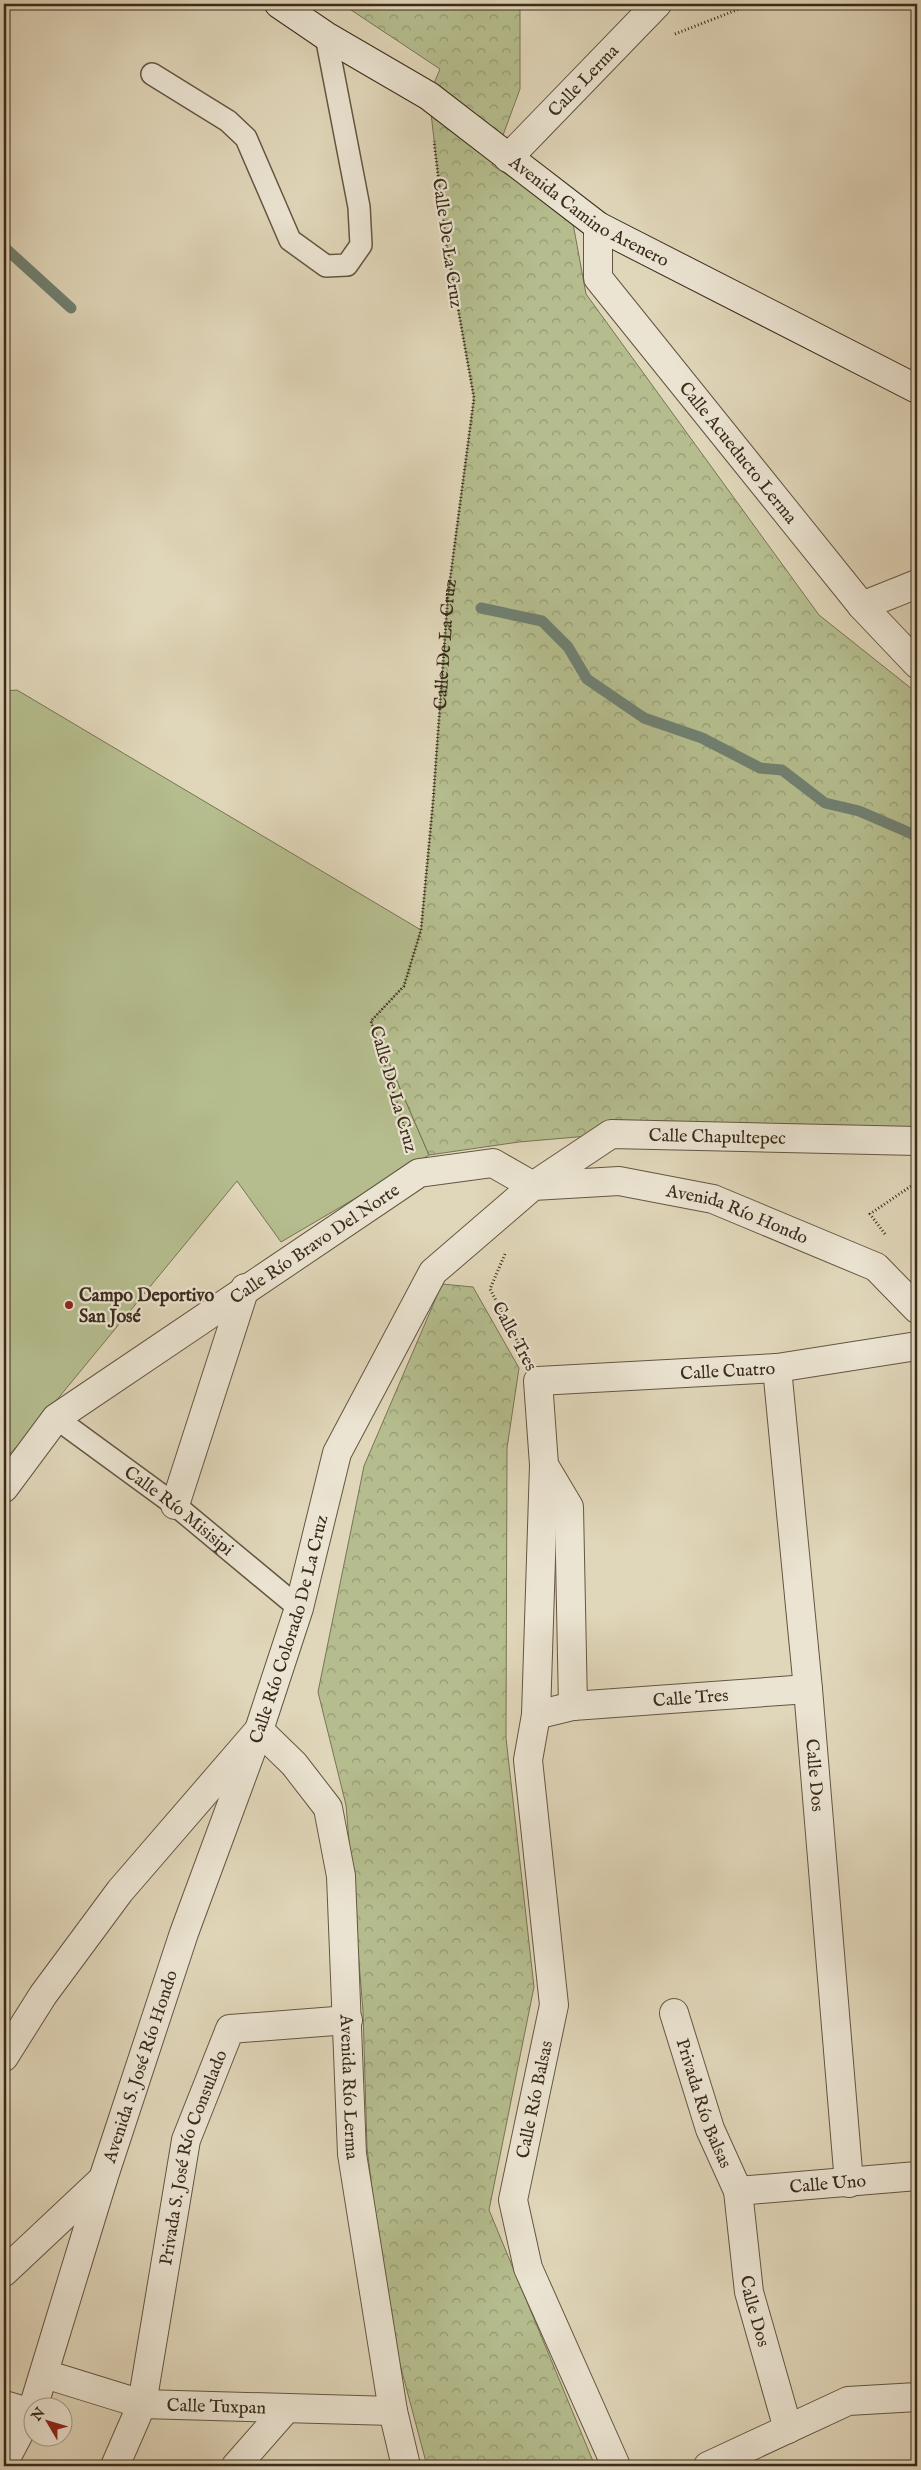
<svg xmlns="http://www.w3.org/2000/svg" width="921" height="2470" font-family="'IM FELL English',serif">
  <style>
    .grass { fill: #b5bd8e; stroke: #787454 }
    .forest { fill: url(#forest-crowns); stroke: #787454 }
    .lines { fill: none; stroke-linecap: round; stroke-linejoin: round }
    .stream { stroke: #708072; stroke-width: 11 }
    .service-casing { stroke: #645642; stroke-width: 24 }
    .pedestrian-casing { stroke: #645642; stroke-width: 30 }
    .minor-casing { stroke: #645642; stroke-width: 30 }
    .tertiary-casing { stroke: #645642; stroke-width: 30 }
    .secondary-casing { stroke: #3b2b1b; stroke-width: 30 }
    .path { stroke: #3b2b1b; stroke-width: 3; stroke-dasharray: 1 2.5; stroke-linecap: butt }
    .service { stroke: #ebe4d2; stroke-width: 21 }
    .pedestrian { stroke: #ebe4d2; stroke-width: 28 }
    .minor { stroke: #ebe4d2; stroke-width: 28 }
    .tertiary { stroke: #ebe4d2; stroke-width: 28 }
    .secondary { stroke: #ebe4d2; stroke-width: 28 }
    .poi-dot { fill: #8f2418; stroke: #ebe4d2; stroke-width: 2 }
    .labels { text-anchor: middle; stroke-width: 4.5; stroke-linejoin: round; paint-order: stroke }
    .street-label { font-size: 18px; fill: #3b2b1b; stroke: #ebe4d2 }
    .poi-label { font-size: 18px; font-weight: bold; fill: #3b2b1b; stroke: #ebe4d2; text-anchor: start }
  </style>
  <defs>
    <pattern id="forest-crowns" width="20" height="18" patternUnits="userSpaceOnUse" patternTransform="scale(1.25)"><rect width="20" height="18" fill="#b5bd8e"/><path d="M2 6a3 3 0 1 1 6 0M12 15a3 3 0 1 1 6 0" fill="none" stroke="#949a73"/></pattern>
  </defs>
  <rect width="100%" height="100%" fill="#e0d6b9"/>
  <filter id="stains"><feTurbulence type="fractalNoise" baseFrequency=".004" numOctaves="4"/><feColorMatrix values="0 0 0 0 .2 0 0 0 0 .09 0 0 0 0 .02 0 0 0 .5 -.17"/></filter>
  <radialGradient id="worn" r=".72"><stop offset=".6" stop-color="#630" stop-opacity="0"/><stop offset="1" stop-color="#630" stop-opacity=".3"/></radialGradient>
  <path class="grass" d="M17,690l404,240 -17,56 -33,35 58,134 -148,87 -44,-61 -205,249 -28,30v-769z"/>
  <path class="forest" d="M342,4h178v85l-28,76 80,53 14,76 233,321 98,78v448l-306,-7 -92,8 -90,13 -58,-134 33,-35 17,-56 12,-128 15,-207 26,-197 -29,-163 -16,-139 11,-27z
    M442,1284l31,3 46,81 -12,80 -1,290 28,249 -45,223 106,256h-168l-39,-147 -21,-171 -4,-137 -17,-206 -28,-113 46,-226z"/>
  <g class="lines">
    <path class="stream" d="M4,247l67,61
      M481,608l61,13 26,26 19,32 57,39 58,20 58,30 22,2 43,33 34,8 58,25"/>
    <g class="service-casing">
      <g id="service">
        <path d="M152,74l76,47 18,17 44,102 36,26 21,-1 14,-20 -2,-38 -33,-171"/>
        <path id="s2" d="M56,1418l119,87 124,103"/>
      </g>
    </g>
    <g class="pedestrian-casing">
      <g id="pedestrian">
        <path d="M862,606l55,-22"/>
        <path id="s3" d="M674,2013l36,116 28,62 11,101 39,137"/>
        <path d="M4,2272l99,-93"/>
        <path id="s4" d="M45,2374l97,30 251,7"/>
        <path d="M4,2405l27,8"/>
        <path id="s5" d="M115,2466l27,-62 44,-264 44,-111 118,-9"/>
        <path d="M236,2466l50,-57"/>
      </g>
    </g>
    <g class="minor-casing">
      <g id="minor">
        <path id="s6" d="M508,158l149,-154"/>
        <path id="s7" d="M598,226v52l264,328 55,58"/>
        <path id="s8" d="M777,1368l31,321 41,494"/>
        <path d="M544,1465l25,42 4,199"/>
        <path id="s9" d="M4,1488l52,-70 363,-245 74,-10 40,23 78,-52 306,7"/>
        <path d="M175,1505l70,-217"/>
        <path id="s10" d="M536,1715l37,-9 235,-17"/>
        <path id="s11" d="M4,2057l39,-62 77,-104 139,-161 35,34 34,44 13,68 11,278 41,257 13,55"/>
        <path id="s12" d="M738,2191l179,-15"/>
        <path id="s13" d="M616,2466l-88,-198 -15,-68 41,-195 -26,-245 8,-45 8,-250 -6,-84 239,-13 140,-22"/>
        <path d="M708,2466l140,-65 69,-4"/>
      </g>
    </g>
    <g class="tertiary-casing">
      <g id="tertiary">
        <path id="s14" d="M33,2408l70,-229 81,-246 75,-203 40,-122 38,-155 96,-181 100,-86 86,-5 94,18 163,68 41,42"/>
        <path d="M4,2462l28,-53"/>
      </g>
    </g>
    <g class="secondary-casing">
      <g id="secondary">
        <path id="s15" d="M279,4l47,32 103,60 169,130 319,163"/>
      </g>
    </g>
    <g class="path">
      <path d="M675,34l77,-30"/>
      <path id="s1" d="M409,1143l-38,-122 33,-35 17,-56 12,-128 15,-207 26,-197 -29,-163 -11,-94"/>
      <path d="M885,1234l-15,-20 47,-32"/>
      <path d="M505,1254l-15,35 33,63"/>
    </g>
    <use href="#service" class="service"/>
    <use href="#pedestrian" class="pedestrian"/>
    <use href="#minor" class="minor"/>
    <use href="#tertiary" class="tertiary"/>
    <use href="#secondary" class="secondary"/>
  </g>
  <circle class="poi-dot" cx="69" cy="1305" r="5"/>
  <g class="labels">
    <g class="street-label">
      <text dy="6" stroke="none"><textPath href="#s6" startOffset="108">Calle Lerma</textPath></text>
      <text dy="6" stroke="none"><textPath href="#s15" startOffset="374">Avenida Camino Arenero</textPath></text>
      <text transform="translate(448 243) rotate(82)" y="6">Calle De La Cruz</text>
      <text dy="6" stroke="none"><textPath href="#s7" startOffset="276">Calle Acueducto Lerma</textPath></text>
      <text dy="6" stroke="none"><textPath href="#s1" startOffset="521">Calle De La Cruz</textPath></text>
      <text transform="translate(394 1089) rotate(74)" y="6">Calle De La Cruz</text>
      <text dy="6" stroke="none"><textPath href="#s9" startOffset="846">Calle Chapultepec</textPath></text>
      <text dy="6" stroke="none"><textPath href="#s14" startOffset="1549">Avenida Río Hondo</textPath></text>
      <text dy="6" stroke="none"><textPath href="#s9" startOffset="399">Calle Río Bravo Del Norte</textPath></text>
      <text transform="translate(515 1336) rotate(62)" y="6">Calle Tres</text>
      <text dy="6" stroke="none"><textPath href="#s13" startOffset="1302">Calle Cuatro</textPath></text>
      <text dy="6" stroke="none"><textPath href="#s2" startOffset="154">Calle Río Misisipi</textPath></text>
      <text dy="6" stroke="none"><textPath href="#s14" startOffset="820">Calle Río Colorado De La Cruz</textPath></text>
      <text dy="6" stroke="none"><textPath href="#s10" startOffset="156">Calle Tres</textPath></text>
      <text dy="6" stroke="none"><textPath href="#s8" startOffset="409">Calle Dos</textPath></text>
      <text dy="6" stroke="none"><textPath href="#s14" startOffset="358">Avenida S. José Río Hondo</textPath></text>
      <text dy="6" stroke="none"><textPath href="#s11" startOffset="800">Avenida Río Lerma</textPath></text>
      <text dy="6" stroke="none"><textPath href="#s13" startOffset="389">Calle Río Balsas</textPath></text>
      <text dy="6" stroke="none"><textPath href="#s3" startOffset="95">Privada Río Balsas</textPath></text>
      <text dy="6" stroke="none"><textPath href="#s5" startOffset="320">Privada S. José Río Consulado</textPath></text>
      <text dy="6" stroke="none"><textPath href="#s12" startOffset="90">Calle Uno</textPath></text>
      <text dy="6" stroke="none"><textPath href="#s3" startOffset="311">Calle Dos</textPath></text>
      <text dy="6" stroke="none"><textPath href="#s4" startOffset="176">Calle Tuxpan</textPath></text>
    </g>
    <g class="poi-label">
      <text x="79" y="1301">Campo Deportivo<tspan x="79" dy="21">San José</tspan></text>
    </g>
  </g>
  <rect width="921" height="2470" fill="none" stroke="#e0d6b9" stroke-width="20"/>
  <rect x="5" y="5" width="911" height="2460" fill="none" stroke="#3b2b1b" stroke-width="2.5"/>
  <rect x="10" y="10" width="901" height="2450" fill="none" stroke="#3b2b1b"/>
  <g transform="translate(48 2422) rotate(308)"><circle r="24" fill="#ebe4d2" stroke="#a59a89"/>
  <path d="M0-4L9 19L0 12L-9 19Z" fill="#8f2418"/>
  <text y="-8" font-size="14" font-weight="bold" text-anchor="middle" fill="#3b2b1b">N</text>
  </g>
  <rect width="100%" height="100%" filter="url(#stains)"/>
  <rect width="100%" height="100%" fill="url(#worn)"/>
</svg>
